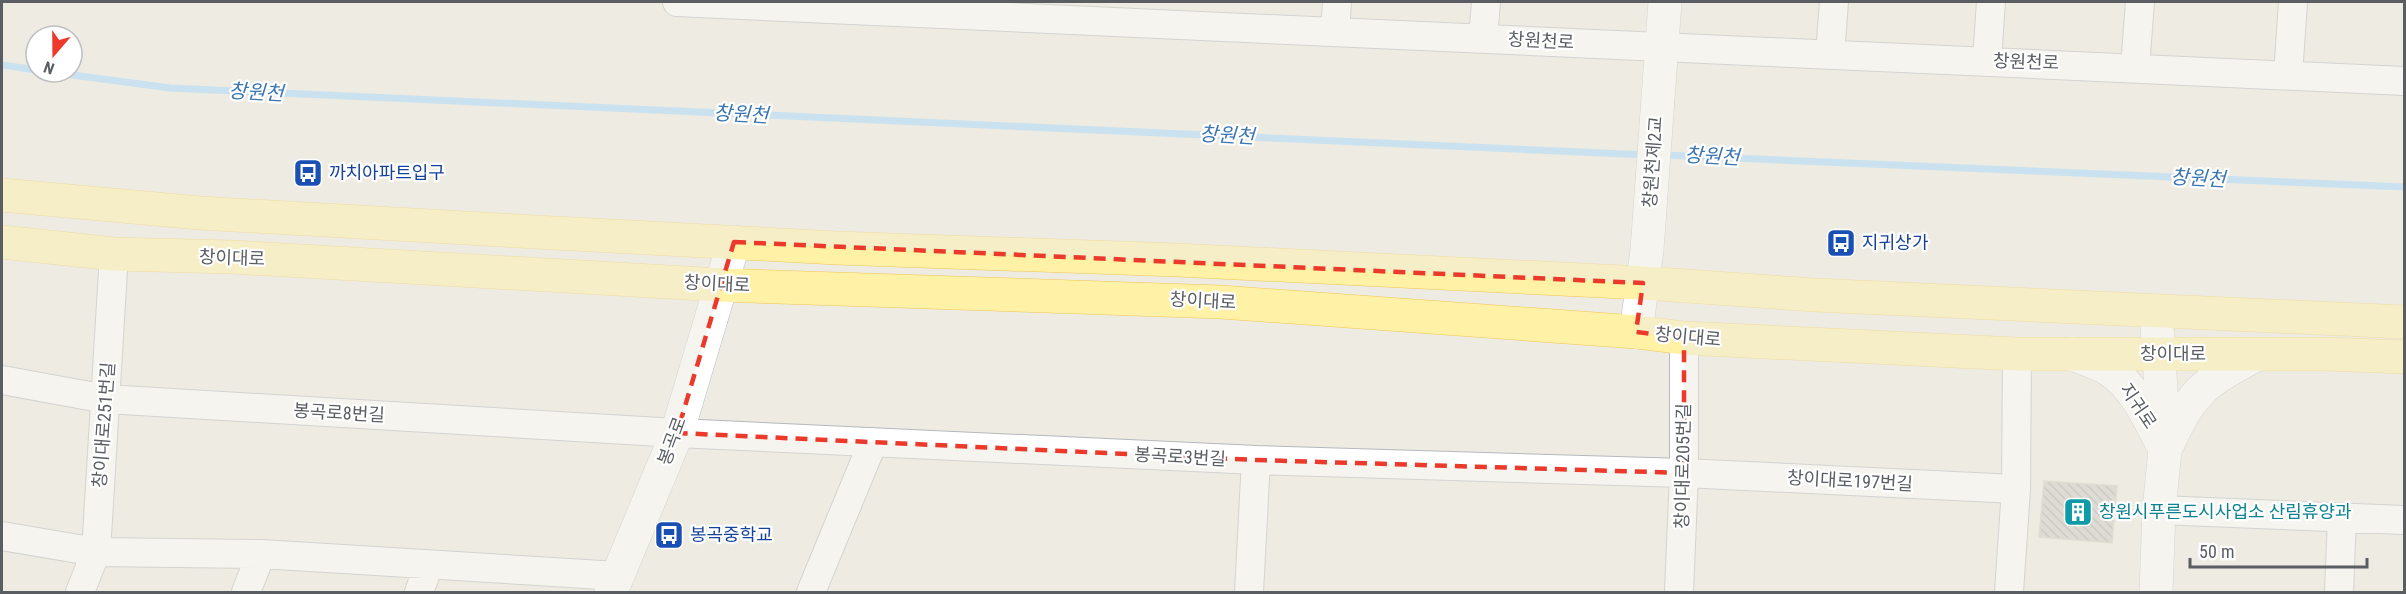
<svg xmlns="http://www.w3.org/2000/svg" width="2406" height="594" font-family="'Roboto Condensed','Noto Sans KR',sans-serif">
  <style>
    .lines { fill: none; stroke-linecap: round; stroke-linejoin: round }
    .stream { stroke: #a0d5ff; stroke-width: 7 }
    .building { fill: url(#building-back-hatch); stroke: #d2ccc0; stroke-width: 1.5 }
    .street-casing { stroke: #b5b8bd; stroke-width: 30 }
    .secondary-casing { stroke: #b5b9bf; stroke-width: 34 }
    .primary-casing { stroke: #f2c756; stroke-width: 34 }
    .street { stroke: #fff; stroke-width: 28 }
    .secondary { stroke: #fff; stroke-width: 33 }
    .primary { stroke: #fff1a5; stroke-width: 33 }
    .marked { fill: none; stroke: #eb3a2b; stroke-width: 4.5; stroke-dasharray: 12 8; stroke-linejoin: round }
    .labels { text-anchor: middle; stroke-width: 4.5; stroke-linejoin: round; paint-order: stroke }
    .street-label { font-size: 18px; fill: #5a5e63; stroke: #fff }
    .transit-label { font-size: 18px; fill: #164399; stroke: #fff; text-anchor: start }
    .culture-label { font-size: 18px; fill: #0d838f; stroke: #fff; text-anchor: start }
    .water-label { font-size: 20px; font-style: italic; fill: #3c76b2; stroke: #fff }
  </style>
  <defs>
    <pattern id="building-back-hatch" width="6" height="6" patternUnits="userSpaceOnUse" patternTransform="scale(1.5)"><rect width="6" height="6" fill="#cac7c1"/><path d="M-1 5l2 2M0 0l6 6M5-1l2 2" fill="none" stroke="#a7a5a0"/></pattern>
  </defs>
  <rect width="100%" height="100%" fill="#edebe2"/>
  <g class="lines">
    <path class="stream" d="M2,65l34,5
      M50,72l120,16 1477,67
      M1664,155l740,32"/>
  </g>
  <path class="building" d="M2044,481l73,5 -5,57 -73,-6z"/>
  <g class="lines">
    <g class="street-casing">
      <path id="street" d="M677,2l1727,79
        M1335,32l2,-30
        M1483,38l3,-36
        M1830,54l4,-52
        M1987,60l4,-58
        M2135,67l5,-65
        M2288,75l5,-73
        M2,380l104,19 571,34 579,27 428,13 332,16
        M2159,510l245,10
        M2,536l94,16 165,2 357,22
        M80,592l16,-40 18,-298
        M246,592l15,-38
        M419,592l10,-27
        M811,592l62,-150
        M1249,592l7,-132
        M1679,592l5,-119v-135
        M2009,592l7,-103 1,-135
        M2339,592l3,-75"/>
    </g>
    <g class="secondary-casing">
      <path id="secondary" d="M2156,312l9,138 -6,60 -3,82
        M1636,332l11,-82 18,-248
        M2072,354c13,5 27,9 39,17 23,16 37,45 49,69
        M2166,448c26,-56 35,-64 90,-93
        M611,592l66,-159 57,-191"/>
    </g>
    <g class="primary-casing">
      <path id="primary" d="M2,195l198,18 336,19 301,16 340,12 466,23 172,12 589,27
        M2,242l112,12 118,3 489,28 500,17 415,30 48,6 333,16h308l79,3"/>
    </g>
    <use href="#street" class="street"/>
    <use href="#secondary" class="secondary"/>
    <use href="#primary" class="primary"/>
  </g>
  <path d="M0 0H2406V594H0ZM734,242l909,41 -7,49 48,6v135l-428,-13 -579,-27z" fill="#edebe2" fill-opacity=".55" fill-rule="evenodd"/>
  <path class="marked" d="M734,242l909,41 -7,49 48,6v135l-428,-13 -579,-27z"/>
  <defs>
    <g id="bus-square" transform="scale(1.5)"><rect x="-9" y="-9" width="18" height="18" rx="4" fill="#1a4fb4" stroke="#fff"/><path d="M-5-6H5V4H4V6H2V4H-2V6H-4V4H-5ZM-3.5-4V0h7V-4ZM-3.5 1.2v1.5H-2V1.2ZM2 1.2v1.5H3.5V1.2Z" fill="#fff"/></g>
    <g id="building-square" transform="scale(1.5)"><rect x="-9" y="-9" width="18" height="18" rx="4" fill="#0f9aa8" stroke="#fff"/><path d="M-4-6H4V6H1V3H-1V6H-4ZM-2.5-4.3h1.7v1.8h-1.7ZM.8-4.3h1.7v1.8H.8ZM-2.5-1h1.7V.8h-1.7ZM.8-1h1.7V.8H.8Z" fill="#fff"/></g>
  </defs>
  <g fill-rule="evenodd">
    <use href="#bus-square" x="308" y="173"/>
    <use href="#bus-square" x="1841" y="243"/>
    <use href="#building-square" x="2078" y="512"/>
    <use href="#bus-square" x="669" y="535"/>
  </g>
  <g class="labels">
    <g class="street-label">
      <text transform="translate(1541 41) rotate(3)" y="6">창원천로</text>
      <text transform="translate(2026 62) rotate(2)" y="6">창원천로</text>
      <text transform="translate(1653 162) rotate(-86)" y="6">창원천제2교</text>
      <text transform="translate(232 258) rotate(2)" y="6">창이대로</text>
      <text transform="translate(717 284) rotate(3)" y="6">창이대로</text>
      <text transform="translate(1203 301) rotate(3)" y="6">창이대로</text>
      <text transform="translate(1688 337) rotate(5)" y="6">창이대로</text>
      <text x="2173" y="360">창이대로</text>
      <text transform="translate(2138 406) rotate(56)" y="6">지귀로</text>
      <text transform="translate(339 413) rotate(3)" y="6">봉곡로8번길</text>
      <text transform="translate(104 425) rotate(-86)" y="6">창이대로251번길</text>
      <text transform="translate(672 441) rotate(-70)" y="6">봉곡로</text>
      <text transform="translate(1180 457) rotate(3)" y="6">봉곡로3번길</text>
      <text transform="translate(1683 466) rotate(-89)" y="6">창이대로205번길</text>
      <text transform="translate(1850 481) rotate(3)" y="6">창이대로197번길</text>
    </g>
    <g class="transit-label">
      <text x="329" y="179">까치아파트입구</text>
      <text x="1862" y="249">지귀상가</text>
      <text x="690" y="541">봉곡중학교</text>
    </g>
    <g class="culture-label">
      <text x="2099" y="518">창원시푸른도시사업소 산림휴양과</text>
    </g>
    <g class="water-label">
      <text transform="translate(256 92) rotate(3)" y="7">창원천</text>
      <text transform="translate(741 114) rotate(3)" y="7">창원천</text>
      <text transform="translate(1227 135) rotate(3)" y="7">창원천</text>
      <text transform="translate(1712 156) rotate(3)" y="7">창원천</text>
      <text transform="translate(2198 178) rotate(3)" y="7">창원천</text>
    </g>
  </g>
  <rect width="2406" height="594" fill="none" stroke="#5a5e63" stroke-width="6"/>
  <g transform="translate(54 54) rotate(200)"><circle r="28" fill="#ffffff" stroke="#bdbfc1" stroke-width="1.5"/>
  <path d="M0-4.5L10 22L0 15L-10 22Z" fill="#eb3a2b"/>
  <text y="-9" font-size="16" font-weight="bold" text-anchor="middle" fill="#5a5e63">N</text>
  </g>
  <path d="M2190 558v9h177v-9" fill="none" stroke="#5a5e63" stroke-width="3"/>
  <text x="2199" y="558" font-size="18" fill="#5a5e63" stroke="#ffffff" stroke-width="4.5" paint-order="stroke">50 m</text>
</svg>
